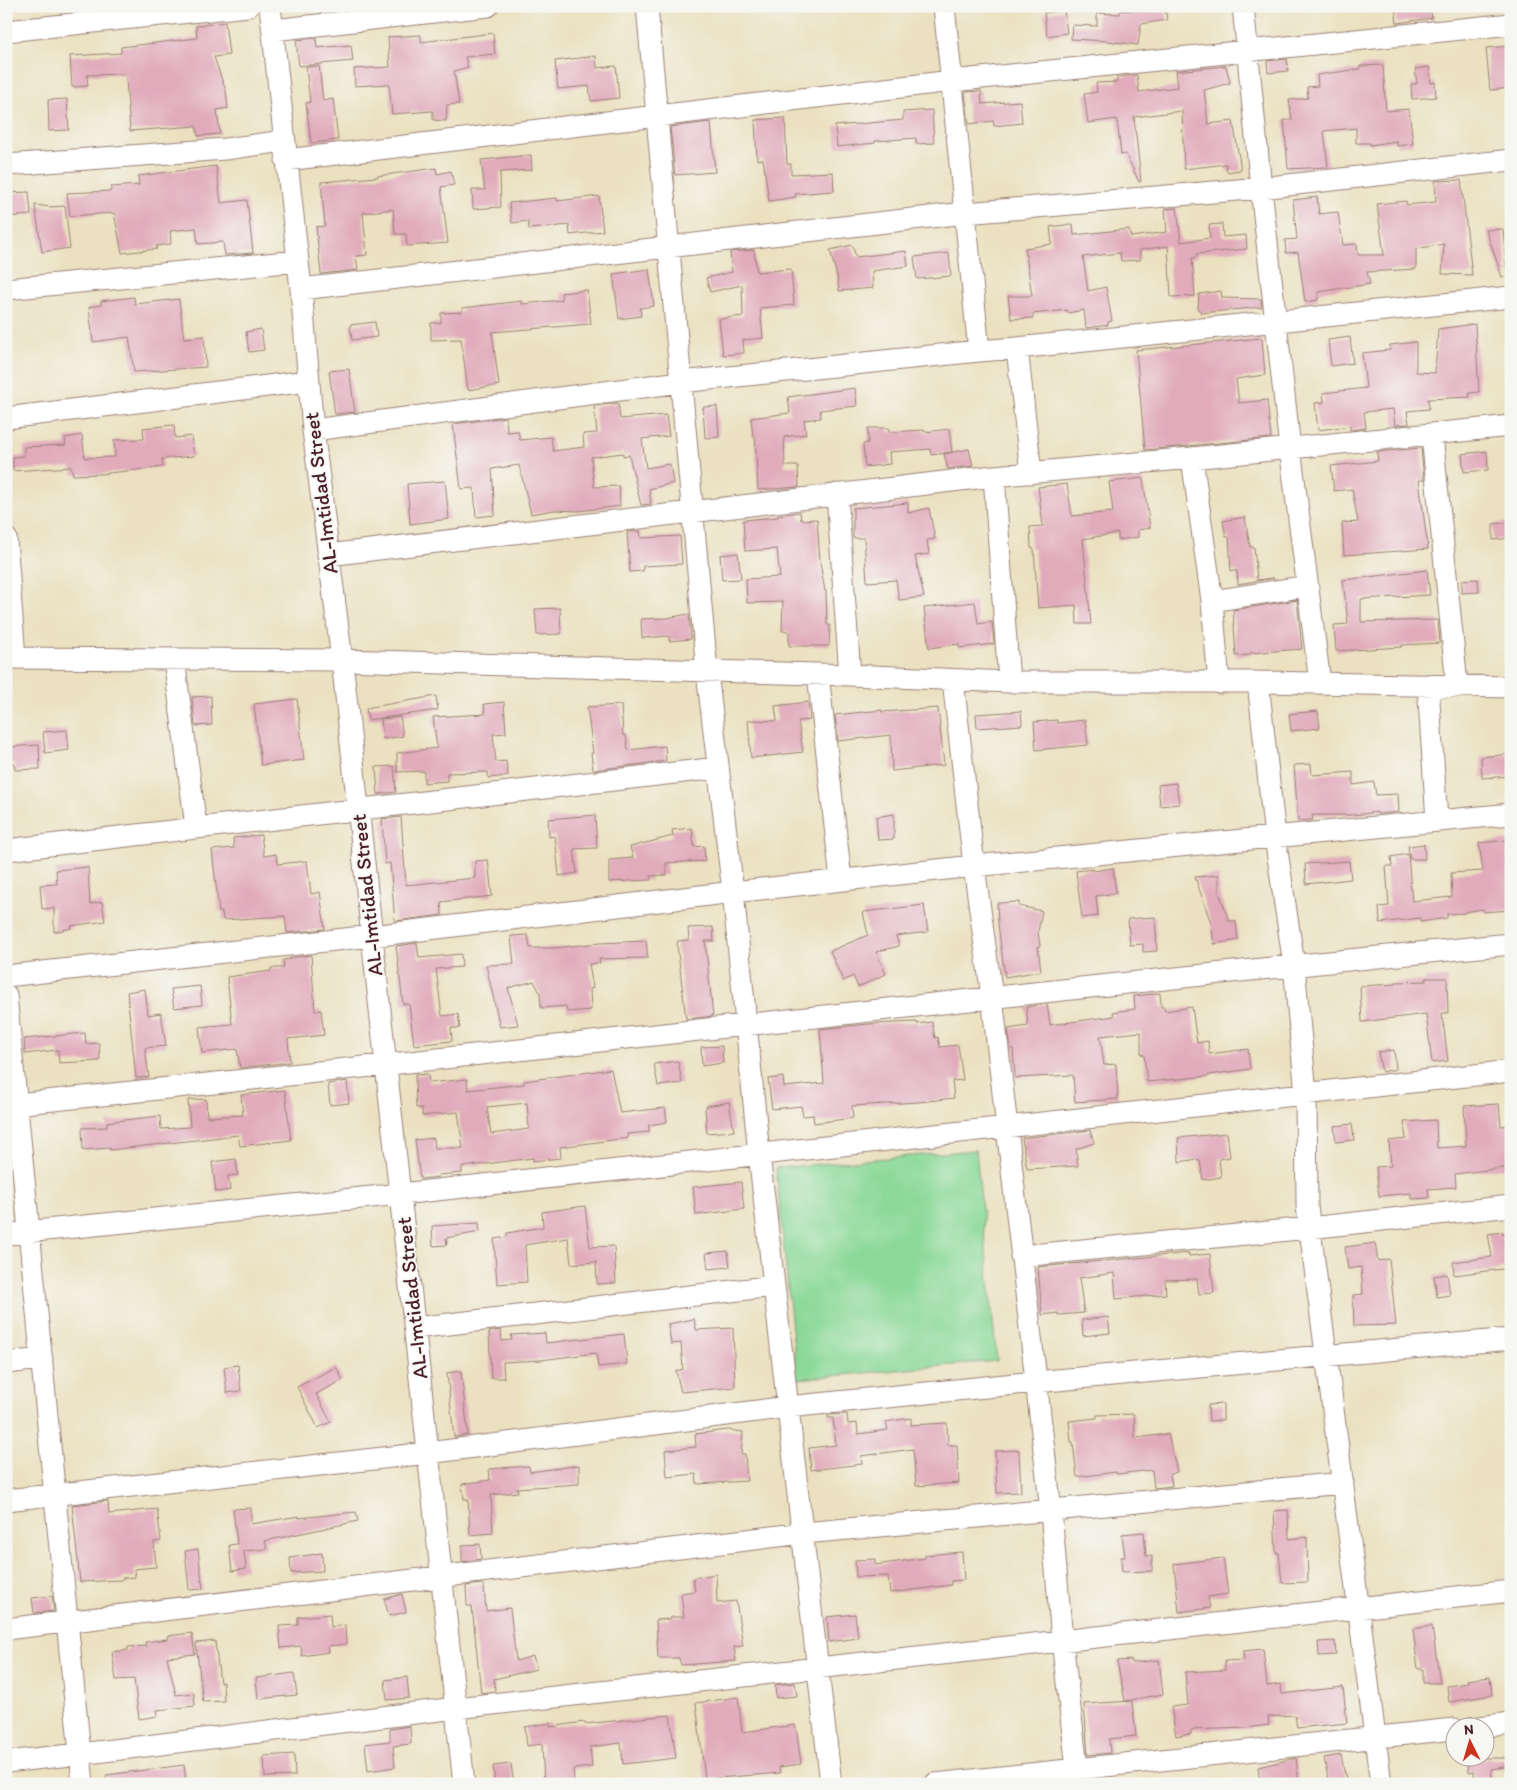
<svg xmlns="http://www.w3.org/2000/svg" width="1517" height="1790" font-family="Itim,sans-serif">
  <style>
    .green { fill: #8bd998; stroke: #6a7c62 }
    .building { fill: #e1abbc; fill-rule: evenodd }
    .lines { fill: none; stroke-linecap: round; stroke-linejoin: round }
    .minor-casing { stroke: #9a8076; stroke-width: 23 }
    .minor { stroke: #fff; stroke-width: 21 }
    .labels { text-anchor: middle; stroke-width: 4; stroke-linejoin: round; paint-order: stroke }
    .street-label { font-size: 21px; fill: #4a1f2b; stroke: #f6f6f2 }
  </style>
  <rect width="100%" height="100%" fill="#f6f6f2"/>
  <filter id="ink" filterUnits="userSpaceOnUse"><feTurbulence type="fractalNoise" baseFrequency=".02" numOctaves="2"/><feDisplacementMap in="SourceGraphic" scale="10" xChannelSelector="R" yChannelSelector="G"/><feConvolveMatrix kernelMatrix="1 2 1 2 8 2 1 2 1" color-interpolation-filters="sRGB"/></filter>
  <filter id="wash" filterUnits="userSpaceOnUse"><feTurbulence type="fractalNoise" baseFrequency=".0096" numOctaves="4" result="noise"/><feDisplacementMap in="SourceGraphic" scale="20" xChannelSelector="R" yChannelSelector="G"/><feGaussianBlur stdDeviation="1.12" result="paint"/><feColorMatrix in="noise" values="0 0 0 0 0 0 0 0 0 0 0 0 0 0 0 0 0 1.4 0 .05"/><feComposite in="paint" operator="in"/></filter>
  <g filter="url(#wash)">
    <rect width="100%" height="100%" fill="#ebe1c0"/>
    <path class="green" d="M976,1150l21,211 -200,18 -21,-211z"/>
    <g id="blocks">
      <path class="building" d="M1143,6h22l2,14 -26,4 -3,21 -31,-4 -36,-2 1,-14 25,1v-13l23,1v-3l23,-2z
        M1395,6h35l2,12 -35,5z
        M1064,10l3,23 -20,3 -3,-23z
        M225,22l4,33 -15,2 12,34 2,17 -11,2 3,24 -22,2 -2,-10 -66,5 -4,-52 -2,-5 -37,1 1,11 -16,1 -2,-31 51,-3v-6l76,-9 -1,-12z
        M493,33l2,21 -30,3 3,10 -14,4 5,33 -12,1 -1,16 -13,-1v-9l-41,3 -3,-30 -34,2 -1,-17 36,-2 -2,-30 33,-2v7z
        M316,38l1,10 34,-3 2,16 -54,5 -3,-26z
        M1511,46v42l-21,2 -4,-42z
        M596,56l1,12 19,-2 3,32 -28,3 -2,-15 -31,3 -3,-28z
        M1287,59l1,12 -20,2 -1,-12z
        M1383,65l3,46 23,-2 4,35 -16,2v-5l-27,4v-2h-14v-15l-32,3 4,36 -40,2 -4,-49h8l-3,-20 19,-2 -1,-11 11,-1 -1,-11 43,-6v-3z
        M319,66l4,35 10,-2 5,41 -27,3 -5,-40 4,-1 -4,-35z
        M1226,66l4,17 -26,7 4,34 25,-3 8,49 -14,2 -1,-8 -42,5 -2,-58 -48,6 7,64 -2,1 -13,-28 -5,1 -4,-36 -29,4 -4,-29 13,-2 -1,-9 21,-1v-5l20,-2 2,17 39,-5 -2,-16z
        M1429,67l2,16 4,-1 1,15 -24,2 -1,-15h6l-2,-15z
        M981,91l1,13 38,-3 2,22 -28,3 -1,-5 -24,3 -4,-32z
        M67,99l2,31 -20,1 -1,-31z
        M932,110l2,33 -18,1v-6l-41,3v2l-38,4 -2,-21 68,-6v-8z
        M785,118l2,46h4v10l42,-2 1,19 -39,3 1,3 -27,4 -6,-42 -6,1 -2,-40z
        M711,122l4,50 -40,3 -5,-48z
        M531,155l1,15 -32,2 1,35 -28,2 -1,-19h13l-4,-30z
        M216,166l5,37 26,-3 6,53 -28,2 -2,-13 -25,2 -2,-16 -26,3 1,13 -15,2 1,3 -35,4 -8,-40 -44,3 -3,-23 44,-2v-4l28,-2 -1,-9z
        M436,168l1,6 14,-3 3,14 -13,2 7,56 -41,3 -1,-12h-11l-2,-25 -30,4 4,42 -11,1 2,14 -37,4 -5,-47 9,-1 -4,-44 56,-5v-1z
        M1461,180l11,95 -30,-1 2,-30 -28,5v20l-49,3 3,12 -52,8v8l-13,2 -7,-50 -12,1 -1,-13 12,-1 -4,-39 24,-3 2,17 19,-2 5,33 14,-1 1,11h26l-7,-51 29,-3 1,4 29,-3 -1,-21z
        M29,192l2,23 -25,2v-24z
        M599,196l4,35 -33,4 -1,-10 -40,4 -1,-8 -16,2 -3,-20 48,-5v3z
        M35,205l15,2 15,-1 5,42 -28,4z
        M1177,208l4,34 29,-4 -1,-13 13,-1 1,13 23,-2 1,14 -50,5v3l-5,1 3,38 -24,1 -3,-51 -28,4v10l-19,1 -1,-8 -37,4 5,34 18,-4 6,34 -4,1v3l-22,3 -2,-18 -17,3v-3l-34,4v4l-22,1 -3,-23h24l-7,-48 27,-4 -2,-17 23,-3 1,11 55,-6 2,8 36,-5 -2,-23z
        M1503,229l4,47 -5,1 -16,-47z
        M852,245l4,12 50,-6 2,15 -36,5 1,17 -34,3 -2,-15 -7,-26z
        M754,250l3,22 34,-3 3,36 -34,3 3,30 -20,2 1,13 -21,2 -4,-36 24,-3 -1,-31 -32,7 -4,-14 26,-6 -2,-20z
        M949,253l2,23 -34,3 -3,-22z
        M649,269l5,37 -14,2 1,8 -22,3 -6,-45z
        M587,290l4,34 -99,8 7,53 -31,5 -7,-51 -30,1v-17h10v-10l21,-1v-4l60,-7v3l40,-4 -1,-7z
        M1221,291l1,7 39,1 1,8 -61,6v-3h-3l1,-16z
        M134,297l1,7 44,-5 5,39 20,-2 2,31 -72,5 -5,-35 -36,5 -4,-35 12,-2v-4z
        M375,322l2,15 -25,3 -2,-15z
        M1475,324l4,68 -10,1 1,4 -42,2 1,10 -22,2 2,13 -14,1 -2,-16 -29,3 2,16 -16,2v-4l-32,4 -3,-27 9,-1 -1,-9 43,-5 -4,-35 28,-3v-5l26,-3v30l19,1 3,-44z
        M261,329l3,21 -15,2 -3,-20z
        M1350,337l3,26 -22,3 -3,-26z
        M1262,338l3,37 -29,4 3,24 28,-3 4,38 -126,12 -9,-100z
        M349,369l6,43 -20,2 -6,-43z
        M855,388l2,18 -37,4 1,8 -17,2 2,14 -22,3 1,29h13l1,21 -41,3 -3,-54 -2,1 -2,-19 39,-5 -2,-16z
        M618,403l2,16 46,-4 3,21 -27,3 4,29 24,-4 3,19 -24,6 2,15 -10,1 -12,-50 -6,1v-3l-32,4 3,30 25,-1 1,20 -41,5 -25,-1 -23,4 -12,-49 -27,4 3,46 -19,2 -2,-29 -13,1 -8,-65 53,-7 1,15 11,-1 2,9 31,-3 2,14 31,-4 -1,-13 14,-1 -3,-27z
        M717,406l2,31 -14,1 -2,-31z
        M174,425l1,13 16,-2 3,20 -32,3 1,8 -63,7 -27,1 -2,-8 -58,4v-14l11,-1v-9l42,-2 -1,-7 17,-3 3,23 30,-1 -1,-17 30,-1 -1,-11z
        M868,428h21v4l35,-2 1,2 24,-3 3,23 -21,3 -1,-6 -41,3 1,12 -25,3 -2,-23 5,-1z
        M1421,448l3,32h-5l9,69 -84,6 -2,-32 16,-1 -6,-33 -18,2 -3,-25 47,-5 -1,-9z
        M969,449l4,17 -25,3 -4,-15z
        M1487,451l1,19 -24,2 -2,-18z
        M1143,478l7,50 -12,2v7l-20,3v-7l-35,6 8,85h-14l-1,-19 -38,3 -4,-59 -3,-1 -1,-21 13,-1 -5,-39 29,-3 5,32 41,-4 -4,-30z
        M445,481l4,38 -39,5 -3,-40z
        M908,503v10l21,-5 6,31 -8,1 2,14 -14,2 9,41 -25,3 -3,-20 -29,2 -3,-44h-11v-30z
        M800,512l1,8 16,-1 3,43 5,29h1l1,34h3l-1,21h-40v-15h-7l1,-29 -36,1 -1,-24 34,-2 -3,-28 -32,2 -2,-31 35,-3v-2z
        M1245,517l5,30h4l3,33 17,-2 -36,6 -1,-13h-6l-2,-34h-3l-3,-16z
        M1511,522v16l-18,2v-16z
        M640,531l1,7 39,-2 2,28 -39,2v5l-13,1 -3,-40z
        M738,553l3,26 -19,1 -2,-25z
        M1427,570l3,25 -69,4v23l77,-2 2,23 -38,2v2l-66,4 -2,-26 14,-1 -5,-44z
        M1478,579l1,13 -17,1v-13z
        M1297,600l5,49 -52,4v2l-14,1 -3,-46z
        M975,602l3,22 14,-2 2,22 -35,4v-4l-30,4 -5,-40z
        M560,608l1,26 -24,1 -2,-26z
        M689,614l2,25 -22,2v-5l-27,2 -1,-19 26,-1z
        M211,696l1,29 -17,1 -3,-29z
        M436,696l2,14 -70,10 -2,-12z
        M297,699l7,61 -43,5 -7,-61z
        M504,702l2,31 -13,1 3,28 10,-1 2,15 -20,2v-6l-41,1v8l-23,2v-12l-27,1v-19l40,-5 -4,-31 52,-3 -1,-10z
        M808,702l2,18 -12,1 5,31 -52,6 -3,-38 29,1 -2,-15z
        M621,705l2,30h3l2,15 37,-4 1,15 -73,9 -2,-17h2l-6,-46z
        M938,708l6,57 -52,6 -1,-36 -53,6 -3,-26 47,-5v2z
        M1021,711l1,14 -45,3 -1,-14z
        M1318,711l2,17 -29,3 -2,-17z
        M400,717l3,19 -20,3 -2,-20z
        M1057,720v3l28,-3 3,25 -52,5 -2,-28z
        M67,730l2,20 -24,3 -2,-21z
        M39,745l1,24 -25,1 -1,-7 -8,1v-17z
        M1511,754v22l-29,2 -1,-21z
        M1311,764l1,11 41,-3v13l21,-3 2,13 22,-1 1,18 -22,2v-2l-23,3h-42l1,5 -15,1 -4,-56z
        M394,766l2,26 -18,2 -2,-27z
        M1176,783l3,21 -19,2 -2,-21z
        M894,814v25l-16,1 -2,-23z
        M595,815l2,33 -23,1 3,24 -18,3 -4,-40 -6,1 -1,-18z
        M401,817l5,68 69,-7v-17l13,-1 4,36 -51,6 1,13 -47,6 -5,-58 -5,1 -3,-45z
        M692,828l2,19 10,-1 1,15 -39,2 1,12 -17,1 1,4 -42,2v-22l24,-2 -3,-11 43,-11 -1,-6z
        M261,835l3,21 12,-2 2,10 29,-3 4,33 9,-2 5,37 -38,4 -2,-17 -62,4 -1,-8h-3l-7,-62 22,-2 -1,-10z
        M1508,840l3,20v50l-27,2 -1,-3 -18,3v1l-18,1v4l-27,4v-4l-40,5 -1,-16 10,-1 -3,-40h6l-1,-9 17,-3 4,47 40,-4 -1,-24 32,-2 -4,-28z
        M1424,844l1,15h-15l-2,-13z
        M1349,861l2,18 -45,5 -1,-20z
        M88,867l2,37 12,-2 3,19 -34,5 1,2 -18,4v-24l-12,1 -2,-24 17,-1 -1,-14z
        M1113,868l3,25 -20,3 2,20 -16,2 -6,-47 17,-2v2z
        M1219,875v17l10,29h7l2,19 -24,4 -3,-21 -16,-46z
        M1019,902v4l23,5 -4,21 2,14 -2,1 3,24 -36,6 -7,-53 -1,-21z
        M924,905l4,27 -32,4 3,10 -23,6 10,22 -28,13 -5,-11 -10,5 -13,-30 38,-16 -5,-23z
        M1155,917l2,34 -14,1v-8l-13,1 -2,-26z
        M713,927l1,14h-9l8,75 -27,3 -9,-75 1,-3 11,-1 -1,-12z
        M528,935l2,13h25l44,-5 47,-2 2,17 -49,1 1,4 -11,1 4,24 -3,1 1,21 -24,2 -1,-6 -25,2 -1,-15 -6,-12 -26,7 10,37 -18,2 -14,-62 28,-1 -3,-28z
        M417,943l2,15 42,-4 1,13 -26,2 6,47 16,-2 2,14h-9l1,13 -38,4 -5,-41h-6l-7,-58z
        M311,955l4,56 6,-1 3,25 -36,4 2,23 -50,6 -3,-19 -35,4 -3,-26 33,-3 -5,-47 44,-6v-3h13l-1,-8 8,-1 -1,-1z
        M1426,978h21l1,35h-6l6,48 -16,2 -6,-49 -64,8 -2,-36 36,-2v-2l30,-1z
        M200,986l2,19 -28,3 -3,-19z
        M145,989l3,26 13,-2 5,33 -21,2 4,29 -13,1 -9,-86z
        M1160,993l1,14h3l1,4 27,-4 5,36 11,-2 1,13 39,-5 2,20 -41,6v1l-62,6 -3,-27 -3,-1v-22l-41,4 4,29 12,-1 2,35 -43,3 -2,-27 -58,3 -2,-29h-2l-3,-20 20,-3 -2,-19 21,-3 3,21 64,-9 -1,-4 22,-3 -1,-13z
        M917,1022v2l15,-2 3,16 3,-1 2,10 18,-2 5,35 -11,1 2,17 -35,4 -67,4 1,12 -39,5 -1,-8 -10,1 -2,-10 -29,3 -4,-30 15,-2 1,10 40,-4 -4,-54 49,-5z
        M85,1033l1,11 13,-1 1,18 -41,2 -1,-13 -33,4 -1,-15z
        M722,1046l1,17 -21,3 -1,-19z
        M1394,1050l2,19 -14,3 -4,-20z
        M678,1061l4,22 -24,3 -4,-22z
        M611,1069l9,44 45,-5 2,14 -18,3v7l-22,2 1,4 -68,9 1,11 -28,3v-3l-71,9v6l-24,2 1,2 -19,2 -5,-39 19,-2 1,10h28l-5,-36 -36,4v-8h-6l-1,-33 13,-1 1,9 38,-4 1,11 56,-6v-3zM527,1103l2,26 -38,5 -4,-27z
        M347,1081l2,22 -19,2 -2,-21z
        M285,1090l6,50 -51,6 -2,-11 -128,15v-2l-27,2 -1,-22 25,-1v-5l53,-6 1,13 29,-2 -2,-27 18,-1 1,18 36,-2 -2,-20z
        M729,1102l5,29 -27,2 -2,-24 2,-3z
        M1499,1104l2,22 10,-1v42l-56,7 1,13 -28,2 1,9 -18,1v-6l-32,3 -3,-29 15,-1 -2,-25 17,-2 -2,-17 32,-2 1,28 29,-2 -2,-40z
        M1352,1124l2,16 -18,2 -2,-16z
        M1090,1130l4,13 -18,6 2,17 -51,3 -5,-31z
        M1227,1133l3,24 -11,2 2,18 -18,3 -3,-19h-2v-2l-19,3 -1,-24z
        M236,1159l2,16 -10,1 2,14 -14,2 -4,-30z
        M741,1182l3,27 -48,6 -3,-28z
        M585,1206l5,41 24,-1 2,37 -19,1 -1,-22 -25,2 -3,-26 -43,7 2,37 -30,2 -3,-45 13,-2v-4l36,-6 -1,-15z
        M479,1223l1,9 -34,6 1,7 -14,1 -1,-20z
        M1503,1232v2l8,-2v36l-57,7 -1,-13 39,-5 -4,-23z
        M1375,1243l3,18 11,-2 7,66 -42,1 -1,-31 10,-1 -2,-27 -13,2 -3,-22z
        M728,1251l2,16 -22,2 -2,-16z
        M1189,1253v3l21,-2 4,39 -15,1 -2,-15 -32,1 1,14 -50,5 -2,-26 -35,5 5,35 -26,2v-2l-16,2 -4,-48z
        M1447,1274l3,21 -13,2 -3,-21z
        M1108,1317l2,16 -27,3 -1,-16z
        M694,1319l2,11 37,-2 2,59 -54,5 -5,-21 7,-2 -2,-26 -10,1 -3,-20z
        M501,1330l1,11 10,-1 -1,-5 34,-2 1,10 78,-9 3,30 -29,3 -2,-14 -55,7 -38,2 1,16h-13l-2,-46z
        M238,1365l3,26 -14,2 -3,-26z
        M336,1367l7,13 -27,14 15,28 -13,6 -21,-41z
        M461,1371l7,64 -14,2 -7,-64z
        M1223,1404v16l-14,1 -1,-16z
        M847,1414l1,10 9,-1 1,11 30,-4 -2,-8 25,-4v7l36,-2 1,22h9l2,38 -43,3 -3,-37 -52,7 1,8 -51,6 -2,-22 27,-3 -3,-27h-5v-3z
        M1134,1414l1,24 33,-4 9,38 -7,2 2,12 -18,2 -2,-18 -35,4 -1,-2 -39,5 -4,-35h-2l-2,-21 28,-3v-3z
        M728,1430l15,2 -2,22h4l2,27 -50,3 -1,-10 -29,3 -2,-27 31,-3 -1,-13z
        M1019,1450l2,42 -24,1 -2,-42z
        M579,1465v19l-62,4 1,4 -27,3 2,38 -23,2 -2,-36h-4l-2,-15 28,-4 -1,-11 40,-3 1,6z
        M108,1501l1,13 48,-5 4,32 -7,1 2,25 -22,2 1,8 -13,1v2l-42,2 -8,-77z
        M251,1508v16l48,-8v2l57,-6 2,9 -93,20 2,8 -23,2 2,18 -14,2 -3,-26 8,-1 -4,-35z
        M1288,1510l1,29 18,-2 1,45 -26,1 -3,-30h-3l-2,-42z
        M1144,1532l2,24h6v15l-30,1 -1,-15h4l-3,-23z
        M480,1544l1,15 -19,3v-17z
        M198,1549l5,40 -14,1 -4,-39z
        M962,1552l2,28 -13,1v4l-61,8 -2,-17 -32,1 -1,-17 20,-1v6l50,-7v-3z
        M322,1553l1,18 -32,2 -1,-15z
        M1223,1558l5,36 -20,3 2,11 -31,4 -5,-48z
        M716,1574l1,29 19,-2 7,45 -9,1 2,14 -55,4 -2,-7h-21l-2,-38 14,-1v-2h14l-3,-24 14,-2 -2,-13z
        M481,1584l3,2 2,25 24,-3 6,53 17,-5 4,13 -43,10 1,12 -14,2 -9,-87h-5l-1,-20z
        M402,1594l4,18 -17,4 -5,-17z
        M52,1596l2,15 -20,2 -2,-15z
        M330,1614l1,13 14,-2 1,19 -18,2 1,6 -27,4 -1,-10 -20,2 -2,-22 19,-1v-8z
        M855,1614l3,24 -29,4 -2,-25z
        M1432,1626l8,57h-17v-14h-5l-5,-40z
        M192,1633l3,21 -28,3 9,38 18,-2 1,13 -38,4 1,6 -19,3 -5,-40 -18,1 -4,-28 16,-2v-3l18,-1 -1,-4 23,-3 -1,-3z
        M215,1641l5,42 3,-1 1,19 -21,1 -7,-59z
        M1335,1641l1,14 -17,1 -1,-14z
        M1263,1649l4,37 14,-2 1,10 61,-7 4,36 -50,5 -2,-13 -27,2 1,8 -23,3 -55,2v4l-15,2 -5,-29 17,-2 -3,-33 40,-2v-9l19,-1 -1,-9z
        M1132,1660v3l27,-3 4,34 -38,7 -8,-40z
        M294,1673l3,22 -39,4 -2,-21z
        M407,1677l2,21 -22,2 -2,-20z
        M1490,1677l2,18 -43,7 -2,-16 21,-3 -1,-3z
        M795,1683l2,13 -21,2 -1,-13z
        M738,1697l4,35 53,-7 2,8 4,31 -22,3 1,6 -75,6 -9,-76z
        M1132,1701l4,35 -27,3 1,14 -22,2 -4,-51z
        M670,1715l6,43 -53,6 -2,-21 -31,4 2,20 -19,2 1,12 -30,3 -2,-40 -15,2 -2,-19 25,-4v4l34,-5 1,2z
        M410,1726l1,18 -18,2 2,21 -27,4 -3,-27 25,-3v-12z
        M294,1754l1,22 -30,1 -1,-21z
        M1341,1755l6,29h-18l-5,-26z
        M1296,1758l3,26h-39l-2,-17z
        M1467,1758h42l1,8 -19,3 2,15h-18l-1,-13 -5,1z
        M511,1764l3,20h-19l-2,-18z
        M184,1765l2,18 -79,1 -1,-9z"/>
    </g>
  </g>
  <g filter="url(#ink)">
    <use href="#blocks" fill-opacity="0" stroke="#9a8076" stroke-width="1"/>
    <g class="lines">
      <g class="minor-casing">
        <path id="minor" d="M270,6l31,283 12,141 29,230 122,1124
          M647,6l60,666 26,220 26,262 72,630
          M944,6l35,345 38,-3 14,125
          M1243,6l18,182 29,260 30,235
          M273,30l215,-24
          M6,31l242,-25
          M286,160l666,-79 559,-57
          M6,165l219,-16 59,-8
          M6,289l291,-28
          M301,289l664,-76 296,-25 250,-28
          M1017,348l494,-51
          M6,418l302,-37
          M313,430l368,-48 298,-31
          M1432,435l25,250
          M1192,458l20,143 95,-15
          M994,476l15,206
          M837,494l13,181
          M6,538l9,120
          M328,555l666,-79 198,-18 319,-32
          M1212,601l7,82
          M6,658l336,2 508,15 159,7h249l253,5
          M174,659l22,168
          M818,674l23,206
          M953,680l21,186 18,131 59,514 11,129 15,128
          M1258,682l17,155 19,128 12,129 1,112 74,578
          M1428,685l9,136
          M6,850l712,-82
          M6,976l366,-40 361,-44 241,-26 537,-52
          M6,995l77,789
          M6,1105c502,-51 1003,-113 1505,-161
          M6,1234l395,-40 1110,-123
          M1021,1256l288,-28 202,-22
          M415,1328l359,-42
          M6,1363l36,-4
          M6,1500l422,-47 360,-46 247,-25 476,-43
          M6,1629l798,-96 539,-50
          M1472,1728l39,-5
          M6,1762l74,-8 376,-46 1055,-117
          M935,1784l519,-55"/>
      </g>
      <use href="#minor" class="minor"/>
    </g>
  </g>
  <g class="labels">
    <g class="street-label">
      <text transform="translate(321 493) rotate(-97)" y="7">AL-Imtidad Street</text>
      <text transform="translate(367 895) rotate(-96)" y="7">AL-Imtidad Street</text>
      <text transform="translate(412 1298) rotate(-96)" y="7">AL-Imtidad Street</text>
    </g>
  </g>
  <rect width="1517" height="1790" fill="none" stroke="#f6f6f2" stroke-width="25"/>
  <g transform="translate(1470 1742) rotate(355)"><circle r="24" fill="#f6f6f2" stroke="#b1a0a2"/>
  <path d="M0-4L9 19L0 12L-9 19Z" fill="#c8321e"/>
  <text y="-8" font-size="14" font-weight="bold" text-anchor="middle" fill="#4a1f2b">N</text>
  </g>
</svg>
